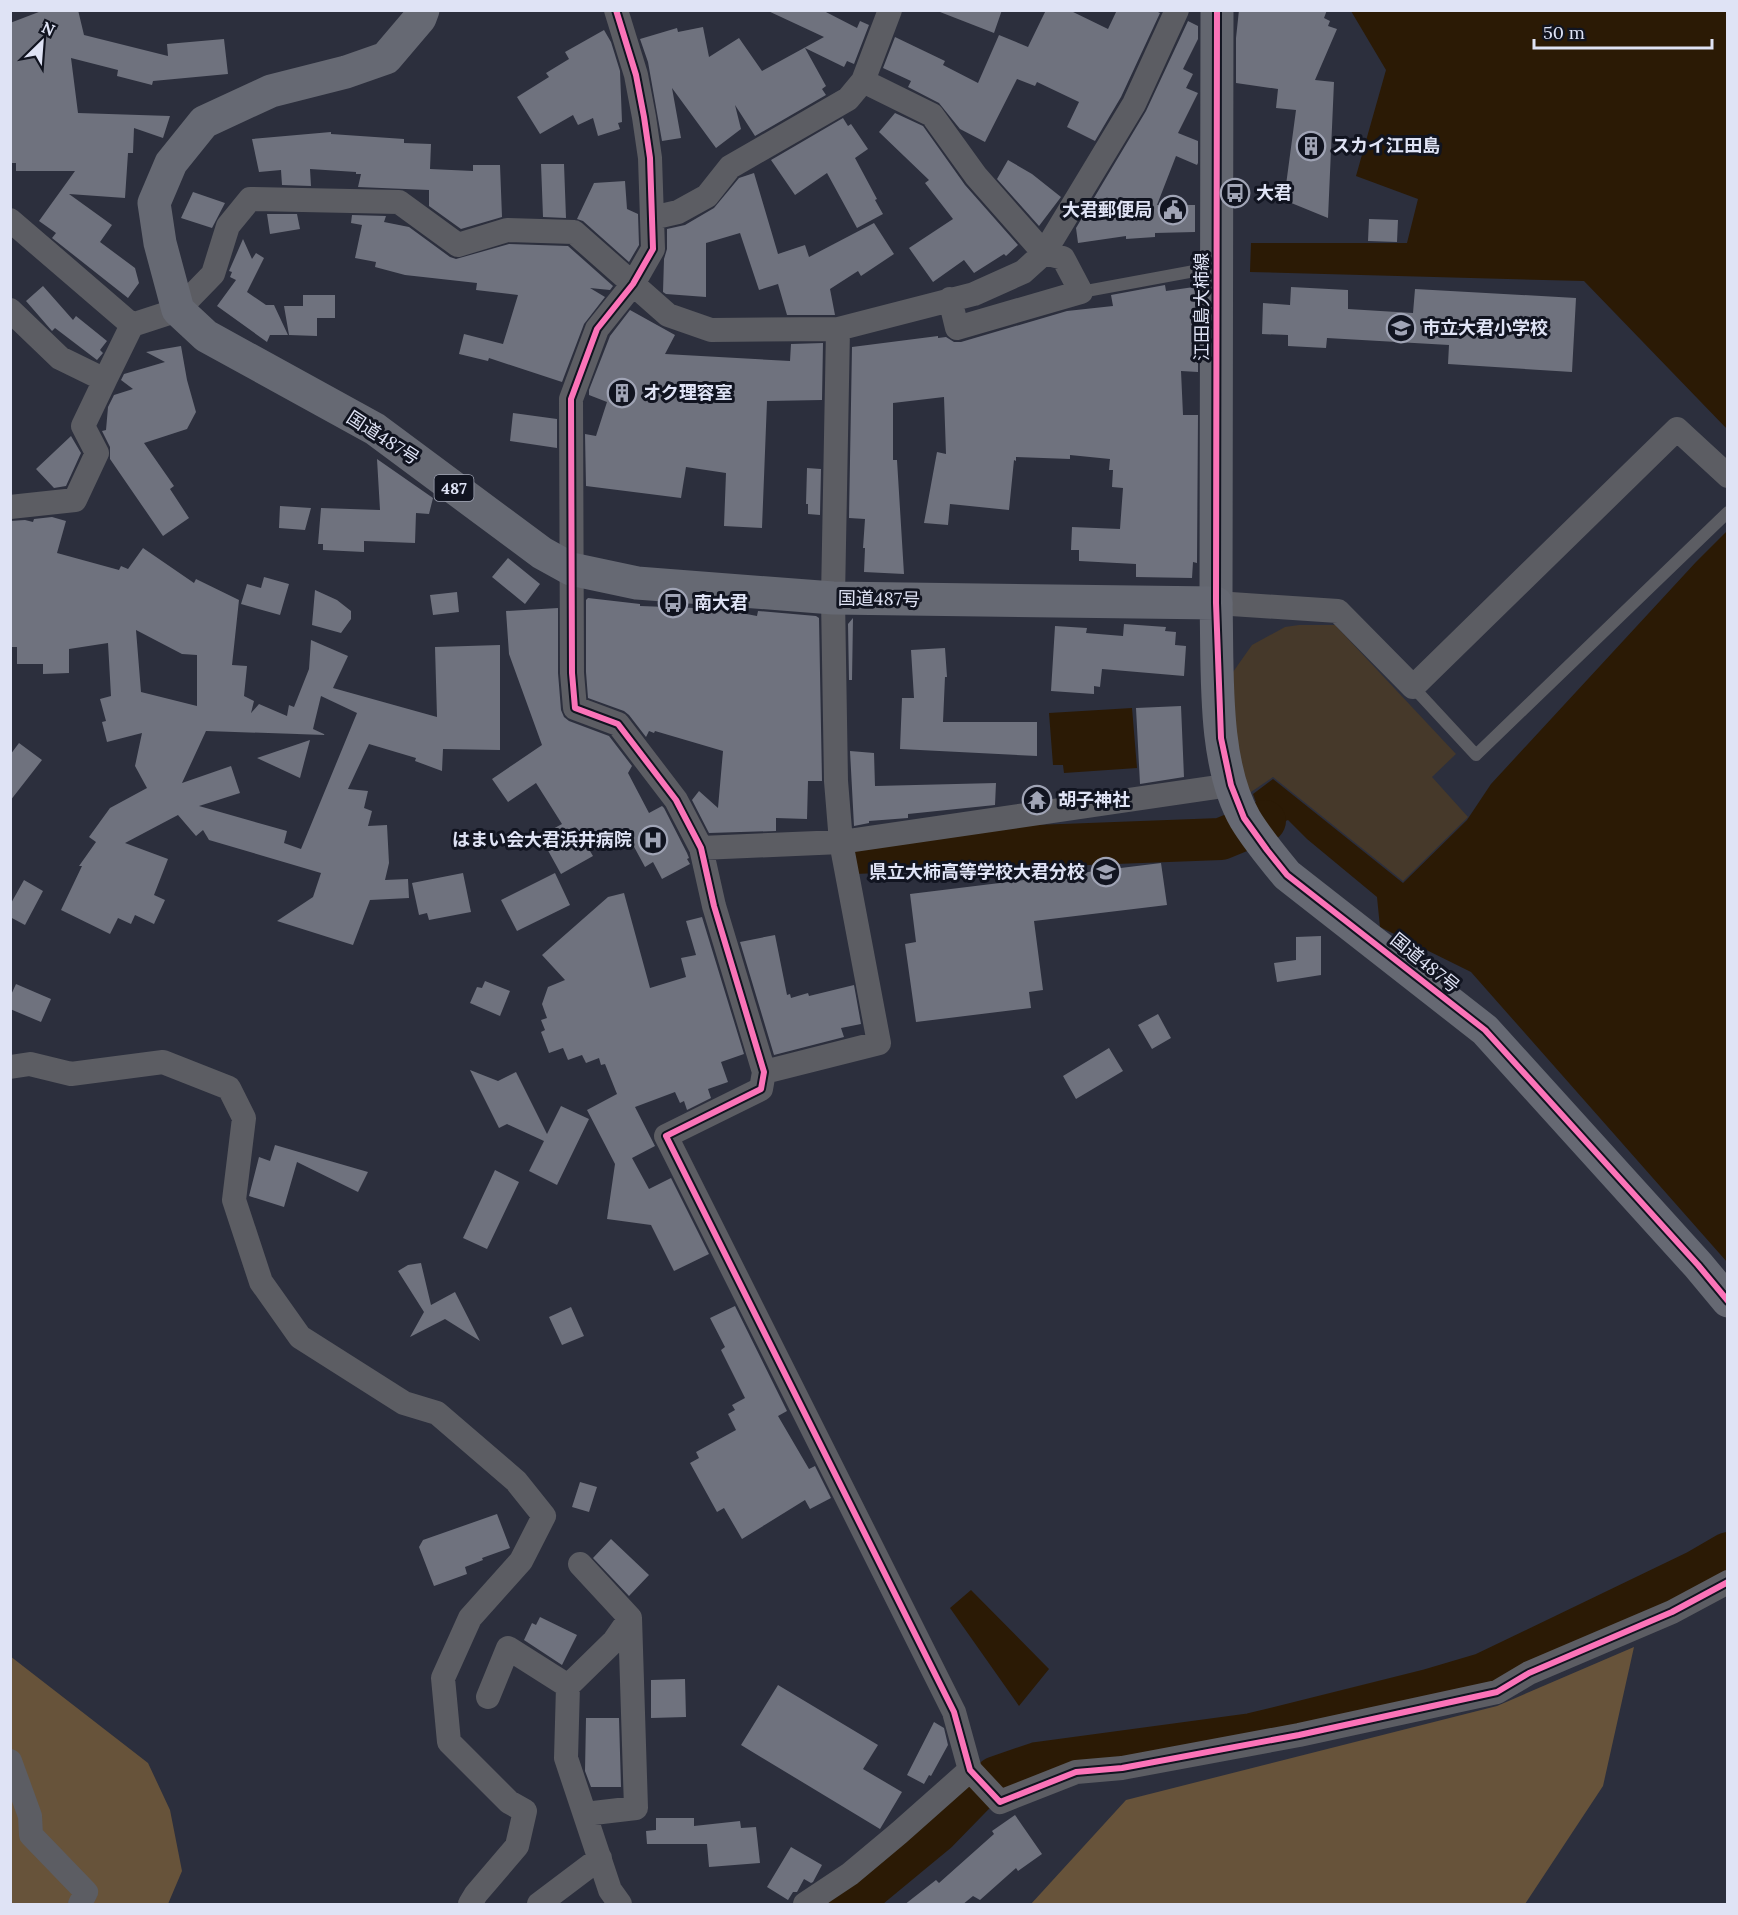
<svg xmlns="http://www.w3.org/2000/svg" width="1738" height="1915" font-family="Lora,'Noto Sans JP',serif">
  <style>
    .green { fill: #46392a }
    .forest { fill: #67533a }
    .water { fill: #2b1a05 }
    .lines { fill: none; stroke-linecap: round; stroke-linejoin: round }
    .river { stroke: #2b1a05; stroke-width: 42 }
    .building { fill: #6f727e; fill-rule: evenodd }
    .service { stroke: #5c5d63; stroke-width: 12 }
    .minor { stroke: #5c5d63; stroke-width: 24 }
    .primary { stroke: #63666f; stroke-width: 33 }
    .trunk { stroke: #666973; stroke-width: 33 }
    .cycleway-casing { stroke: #111420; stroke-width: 10 }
    .cycleway { stroke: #fb73b8; stroke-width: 6 }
    .labels { text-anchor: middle; stroke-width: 6; stroke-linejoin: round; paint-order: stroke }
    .shield { fill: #111420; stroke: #a1a5b5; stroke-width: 1.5 }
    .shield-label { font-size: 16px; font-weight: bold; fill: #dfe3f5 }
    .poi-label { font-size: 18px; font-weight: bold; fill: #dfe3f5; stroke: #111420; text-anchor: start }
    .street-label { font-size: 18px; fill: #dfe3f5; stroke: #111420 }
  </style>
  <rect width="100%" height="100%" fill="#2c2f3d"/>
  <path class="green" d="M1299,625h36l121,129 -24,23 36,40 -65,64 -130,-104 -25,17 -12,-24 -3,-98 19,-27 33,-18z"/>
  <path class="forest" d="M1634,1647l-31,139 -78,118h-494l95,-104 371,-94z
    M10,1656l138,107 22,47 12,61 -14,33h-157z"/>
  <path class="water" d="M1351,11h376v418l-143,-148 -334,-9 1,-29h156l11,-44 -62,-23 30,-106z
    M1727,531v731l-256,-290 -91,-45 -3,-30 -70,-58 -19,-19 -18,8 -11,-17 -6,-17 20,-15 130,104 64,-63 24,-36 205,-222z
    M1132,708l5,60 -73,5 -1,-8h-10l-4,-52z
    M1727,1536v29l-71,35 -17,-20 45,-17z
    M971,1590l78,79 -30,37 -69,-98z"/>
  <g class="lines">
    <path class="river" d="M853,853l368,-14 44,-18
      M850,1904l87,-72 38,-39 21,-16 41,-14 215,-29 177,-44 54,-16 214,-103 31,-18"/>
  </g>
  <path class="building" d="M44,10h34l6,25 84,21 -1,-12 57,-5 4,35 -75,7 -1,4 -35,-9 1,-6 -47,-12 7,55 92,3 -7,22 -29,-10 -1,25h-5l-3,45 -56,-4 43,31 -12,17 35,26 4,15 -11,15 -76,-60 4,-5 -17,-12 36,-50h-59v-8h-6v-140z
    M766,10h56l35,18 3,-7 9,4 -15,39 -7,-3 -3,6 -39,-19 21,38 -4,3 4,6 -71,41 -20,-31 6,24 -25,19 -44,-60 9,50 -19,3 -14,-79 -8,-23 37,-11 1,4 25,-5 6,30 30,-19 23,33 62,-34z
    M940,10h62l-8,23 -54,-21z
    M1046,10h23l39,19 9,-19h37l6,3 -39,84 -26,44 -28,-14 12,-25 -42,-20 -2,4 -18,-7 -32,63 -25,-13 -21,-26 -31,-16 3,-6 -28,-13 12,-31 50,24 -2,4 35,18 21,-48 29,12z
    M1239,10h88l-3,8 6,3 -2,5 9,3 -22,51 19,2 -6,136 -44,-18 12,-90 -20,-2 2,-19 -42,-6v-45z
    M1188,21l10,5v13l-15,30 10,5 -7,14 12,5 -20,40 20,8v22l-1,2 -21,-9 -19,49h38v27l-40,1v4l-29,2v-3l-48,7 -2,-15 70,-117z
    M604,30l7,12 9,29 2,51 -4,1 2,6 -22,7 -5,-18 -15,7 -5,-10 -33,19 -23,-37 32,-20 -3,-4 23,-14 -4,-7z
    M895,113l28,13 42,59 53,60 -12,11 -2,-2 -30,19 -10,-13 -31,22 -24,-34 44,-29 -28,-36 4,-3 -50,-48z
    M843,118l5,8 3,-2 17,25 -13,9 22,41 -2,1 8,14 -26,14 -30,-55 -32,22 -24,-35z
    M331,132v2l73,5v4l27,1 -1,25 43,2v-6h27l2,52 -41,12 -32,-23v-16l-71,-3 3,-13h-5v-2l-46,-3 1,17 -29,-1 -1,-15 -22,2 -7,-33z
    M1008,160l24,14 29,23 -22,29 -42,-47z
    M541,164h23l2,54 -23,-1z
    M754,173l24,81 27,-9 4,12 65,-34 20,31 -33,22 -3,-5 -28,18 5,26h-48l-9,-31 -19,6 -19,-57 -34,10v54l-40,-3 -3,-2 1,-33 3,-10v-20l18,-4 29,-17 25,-30z
    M625,181l2,28 11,5 1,31 -10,17 -46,-41 -6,-2 17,-36z
    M193,192l32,11 -13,25 -31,-10z
    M267,214h30l3,15 -30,5z
    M352,215l34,1 -2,6 25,5 41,30 6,2 53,-15 59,2 45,40 -3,4 -20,-2 15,9 -21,27 -22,58 -73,-24 -1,3 -29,-7 5,-20 39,10 15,-49 -42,-5 1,-7 -72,-8 -30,-8 1,-5 -21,-4 7,-33 -11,-2z
    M1369,219l29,1 -1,22 -29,-1z
    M243,239l9,20 4,-6 8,5 -17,34 19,13h8l14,30h-18l-3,7 -50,-36 19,-26 -6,-3 2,-5 -3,-1z
    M1165,285l1,6 28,-4 4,30v55l-17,-1 2,44h15l-1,148 -4,-1 -1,16 -56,-1v-13l-57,-3v-11h-8l1,-23 48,2 3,-41 -11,-1 1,-17h-4l1,-11 -40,-4v4l-54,-2v4l-2,-1 -5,50 -59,-6 -2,21 -24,-2 13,-71 9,2 -2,-57 -51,6v57h4l7,114 -40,-2 1,-24h-2l2,-29 -16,-1 3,-171 86,-11v2l8,-1 8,5h7l106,-31 46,-5 -2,-11z
    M43,286l30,34 3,-4 31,25 -7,9 3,3 -6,7 -42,-32 -3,3 -26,-30z
    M1291,287l57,3v19l65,4 2,-24 161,9 -4,74 -124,-8 1,-19 -122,-7 -1,10 -38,-2v-11l-26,-1 1,-31 27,2z
    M303,295h32v23h-18v18l-28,-1 -5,-29h19z
    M630,310l45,25 -10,19 125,7 1,-17 32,-1 -1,57 -55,1 -5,127 -38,-2 2,-53 -40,-6 -5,31 -95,-12 -1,-52 11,2 11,-34 -18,-7v-5l21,-54z
    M181,346l6,34 9,32 -9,17 -43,14 30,43 -4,3 19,29 -26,18 -53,-77v-12l-8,-16 4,-1 2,-23 6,-12 19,-6 -12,-9 3,-6 41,-12 -19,-10z
    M513,413l44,6v29l-47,-7z
    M71,436l10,17 -15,33 -12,2 -18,-19z
    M377,459l56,39 -4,16 -13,-1 -1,30 -51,-2v11l-41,-2v-6h-5l3,-36 59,2z
    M807,468l14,1 -1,46 -12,-1v-10h-2z
    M280,506l31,2 -6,22 -26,-2z
    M52,517l14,4 -9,32 62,17 2,-4 7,3 15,-21 51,35 2,-4 43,21 -7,65 15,1 -3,30 10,5 -3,12 8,-9 28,12 2,-11 5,2 15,-38 2,-29 37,16 -15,32 104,29 -2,-70 65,-2v105l-57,-1 -1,22 -27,-10 1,-3 -47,-14 -21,45 20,2 -4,17 8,3 -4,15 19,-1 2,38 -4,17 23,-1 1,19 -39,2 -17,45 -76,-24 36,-24 8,-24 -112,-33 -6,-10 -7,6 -18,-21 -53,28 43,16 -14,36 11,5 -11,24 -19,-9 -4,9 -13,-6 -8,16 -49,-24 21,-44h-3l17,-24 -7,-5 21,-29 37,-20 -12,-22 7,-33 -35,9 -5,-20 4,-1 -6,-22 11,-3 -3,-53 -39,6v24l-26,1v-10h-26v-17h-7v-126l15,-1 8,2 1,-3zM136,630l46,24 15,1v51l-56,-14zM321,696l36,17 -56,136 -17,-6 3,-12 -88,-25 41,-13 -9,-27 -49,17 24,-52 120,4 -13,-6z
    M508,558l32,26 -15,20 -33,-27z
    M264,577l25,7 -9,31 -39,-11 6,-20 14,4z
    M315,590l22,10 14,11v8l-10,14 -29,-8z
    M457,592l2,20 -26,3 -3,-20z
    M588,598l52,6v2l80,3 37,7 1,-5 58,5 3,2 3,163h-14l-1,38 -31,-1v13l-67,2 -17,-33 7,-9 19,17 5,-57 -68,-20 -1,2 -5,-2 -3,6 -17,-22 -5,-4 -36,-13 -2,-26v-72z
    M558,608v65l3,37 3,7 5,4 40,15 23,30 -4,7 21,40 13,-7 2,2 23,45 2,5 -2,1 3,5 -28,15 -9,-17 -8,5 -19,-35 -36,19 3,5 -32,18 -21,-38 22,-12 -26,-41 -28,19 -16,-23 50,-34 -33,-91 -3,-43z
    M853,618l-1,62h-3l-1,-56z
    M1124,624l42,3 -1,4 11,1 -1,13 11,1 -2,30 -82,-7 -2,18 -6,-1v8l-43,-3 4,-65 32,2 -1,5 37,3z
    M945,648l2,29h-2l-2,45h94v34l-137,-7 2,-51h12l-3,-48z
    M1181,706l3,71 -44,7 -4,-76z
    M310,740l-10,38 -43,-20z
    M19,743l23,17 -32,41v-46z
    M850,751l24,2 1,33 121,-3 -1,22 -87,9v4l-39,3v2l-15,3z
    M1161,863l6,42 -133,16 9,69 -14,2 2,16 -115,14 -11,-78 11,-2 -6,-48z
    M463,873l8,39 -42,8 -2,-7 -8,2 -7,-32z
    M555,873l15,32 -53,26 -16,-31z
    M24,880l19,11 -18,34 -15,-8v-12z
    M624,893l26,95 36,-11 -5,-19 15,-3 -10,-34 16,-4 42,137 -23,8 7,20 -20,7 3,9 -24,12 -3,-9 -4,2 -5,-11 -40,15 20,39 -23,12 17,31 22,-11 38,76 -35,17 -23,-46 -44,-6 8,-55 -28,-54 30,-16 -12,-30 -4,1 -2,-7 -13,5 -4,-8 -14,5 -5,-12 -14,5 -8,-21 4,-2 -4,-10 6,-2 -5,-14 6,-17 17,-7 -23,-25 66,-58z
    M775,935l12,60 3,-1 1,4 17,-5 1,3 45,-11 7,39 -20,4 3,9 -70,18 -34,-113z
    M1321,936v39l-44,7 -3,-19 22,-3v-23z
    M485,981l25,10 -10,25 -30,-13 7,-16 5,1z
    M16,984l35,15 -10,23 -31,-13v-12z
    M1158,1014l13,24 -19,11 -14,-24z
    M1109,1048l14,23 -47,28 -13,-23z
    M470,1070l28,11 18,-9 31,62 14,-28 28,13 -32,66 -28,-14 15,-30 -37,-17 -8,4z
    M275,1145l24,7 69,20 -10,20 -61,-30 -13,45 -35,-11 10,-39 11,4z
    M495,1170l24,12 -32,67 -24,-11z
    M421,1263l10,42 24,-13 25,49 -35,-22 -35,18 14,-25 -26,-41 10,-6z
    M735,1306l52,105 -9,5 31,53 6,-3 16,32 -21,11 -5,-9 -63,39 -18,-31 -7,4 -27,-49 9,-5 -3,-6 40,-22 -8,-16 7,-4 -3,-5 13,-7 -24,-48 4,-3 -15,-29z
    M571,1307l13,29 -22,9 -13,-28z
    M580,1482l17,5 -8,25 -17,-5z
    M497,1514l13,34 -28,10 1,2 -18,7 2,7 -33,12 -15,-39 4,-7z
    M611,1539l38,36 -20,21 -36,-38z
    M540,1617l37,18 -15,30 -38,-25 8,-17 4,2z
    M685,1679l1,38 -35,1v-38z
    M778,1685l100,60 -15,24 39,23 -22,37 -139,-84z
    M586,1718h33l2,69h-30l-6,-16z
    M934,1722l10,6 4,17 -17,31 -2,-1 -5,9 -17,-9z
    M1015,1815l27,39 -24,17 -2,-3 -36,32 -7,-4 -11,9h-58l32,-25 3,3 55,-49 -2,-3z
    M656,1818h38v8l46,-5 1,7 15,-1 4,36 -51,4 -2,-23h-60l-1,-13 10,-1z
    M791,1847l31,18 -9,17 -2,1 -7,-4 -7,13h-4l-5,8 -21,-13z"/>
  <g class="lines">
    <path class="service" d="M1081,292l135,-25
      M1413,687l63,68 252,-243"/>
    <path class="minor" d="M616,10l20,65 8,42 6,41 3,91 -20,35 -36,45 -26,70 1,274 3,35 43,16 58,76 25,48 13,58 50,166 -3,17 -95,47 288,576 16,58 30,32 76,-30 46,-4 177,-33 198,-43 32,-19 143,-61 56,-30
      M890,10l-27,71 69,34 44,61 68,77 19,5 18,34 -124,36 -7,-29
      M652,218l26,-6 29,-16 23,-29 118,-68 15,-18
      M10,220l122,105 46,-15 35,-36 15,-48 22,-27 149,3 59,43 49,-15 67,2 94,83 43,15 127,-1 136,-35 49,-22 21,-19 90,-149 43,-94
      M10,310l50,48 45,22 27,-55
      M10,507l65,-7 22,-47 -14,-27 22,-46
      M1216,603l122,8 75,76 264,-258 51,47
      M701,848l140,-6 390,-57
      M10,1067l20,-3 41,10 92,-12 66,26 15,30 -10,82 27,82 39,55 104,66 33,10 79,68 28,35 -23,45 -51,57 -27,60 6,64 60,60 16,9 -8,35 -41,48 -6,10
      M764,1072l115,-29 -38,-201 -5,-61 -3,-183 5,-269
      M580,1564l50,54 -16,23 -46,45 -2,72 44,132 10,14
      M488,1697l20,-49 60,38
      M10,1761l20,55 1,19 55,57 -6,12
      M585,1814l51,-6 -6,-190
      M539,1904l61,-46
      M805,1904l45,-30 49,-41 71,-63"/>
    <path class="primary" d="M1216,603l1,-593"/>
    <path class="trunk" d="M423,10l-3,8 -34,40 -40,14 -75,19 -67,31 -33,41 -17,40 6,40 18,67 28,26 169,93 167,124 29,16 66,14 196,15 383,5c2,65 -4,159 29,216 12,20 27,38 42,56l198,155 213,235 30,36"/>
    <g class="cycleway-casing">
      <path id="cycleway" d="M616,10l20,65 8,42 6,41 3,91 -20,35 -36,45 -26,70 1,274 3,35 43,16 58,76 25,48 13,58 50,166 -3,17 -95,47 288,576 16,58 30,32 76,-30 46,-4 177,-33 198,-43 32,-19 143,-61 56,-30
        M1217,10l-1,593 5,135 10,47 13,33 23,32 20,25 198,155 213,235 30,36"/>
    </g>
    <use href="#cycleway" class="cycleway"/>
  </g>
  <defs>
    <g id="building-ring" transform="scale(1.5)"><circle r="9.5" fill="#111420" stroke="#a0a4b5" stroke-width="1.5"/><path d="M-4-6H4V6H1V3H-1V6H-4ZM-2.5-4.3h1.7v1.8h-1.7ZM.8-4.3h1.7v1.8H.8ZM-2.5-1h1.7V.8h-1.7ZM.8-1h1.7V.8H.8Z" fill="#a0a4b5"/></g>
    <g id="bus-ring" transform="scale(1.5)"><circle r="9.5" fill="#111420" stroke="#a0a4b5" stroke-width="1.5"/><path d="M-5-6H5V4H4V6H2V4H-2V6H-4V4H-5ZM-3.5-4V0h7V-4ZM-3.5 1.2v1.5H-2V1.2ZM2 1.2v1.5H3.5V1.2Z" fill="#a0a4b5"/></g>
    <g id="civic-ring" transform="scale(1.5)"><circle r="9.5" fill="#111420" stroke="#a0a4b5" stroke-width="1.5"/><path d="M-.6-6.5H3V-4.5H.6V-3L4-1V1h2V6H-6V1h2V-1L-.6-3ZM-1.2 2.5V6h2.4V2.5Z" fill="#a0a4b5"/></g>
    <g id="school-ring" transform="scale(1.5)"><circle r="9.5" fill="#111420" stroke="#a0a4b5" stroke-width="1.5"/><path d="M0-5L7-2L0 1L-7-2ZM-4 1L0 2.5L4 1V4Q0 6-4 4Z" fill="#a0a4b5"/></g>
    <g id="temple-ring" transform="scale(1.5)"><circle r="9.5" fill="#111420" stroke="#a0a4b5" stroke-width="1.5"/><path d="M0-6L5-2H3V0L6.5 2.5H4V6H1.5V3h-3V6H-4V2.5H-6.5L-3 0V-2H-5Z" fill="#a0a4b5"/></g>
    <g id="hospital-ring" transform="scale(1.5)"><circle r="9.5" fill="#111420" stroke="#a0a4b5" stroke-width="1.5"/><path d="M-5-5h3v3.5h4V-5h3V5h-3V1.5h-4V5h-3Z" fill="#a0a4b5"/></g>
  </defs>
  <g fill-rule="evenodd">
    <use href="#building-ring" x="1311" y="146"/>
    <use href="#bus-ring" x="1235" y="193"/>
    <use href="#civic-ring" x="1173" y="210"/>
    <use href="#school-ring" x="1401" y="328"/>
    <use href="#building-ring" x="622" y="393"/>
    <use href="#bus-ring" x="673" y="603"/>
    <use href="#temple-ring" x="1037" y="800"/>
    <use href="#hospital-ring" x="653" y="840"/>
    <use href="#school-ring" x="1106" y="872"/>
  </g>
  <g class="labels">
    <rect class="shield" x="434.5" y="475" width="39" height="26" rx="4.5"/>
    <g class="shield-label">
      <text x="454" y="494">487</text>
    </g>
    <g class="poi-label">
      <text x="1332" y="152">スカイ江田島</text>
      <text x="1256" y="199">大君</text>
      <text x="1152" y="216" text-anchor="end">大君郵便局</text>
      <text x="1422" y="334">市立大君小学校</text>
      <text x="643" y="399">オク理容室</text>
      <text x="694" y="609">南大君</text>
      <text x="1058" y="806">胡子神社</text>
      <text x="632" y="846" text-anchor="end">はまい会大君浜井病院</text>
      <text x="1085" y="878" text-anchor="end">県立大柿高等学校大君分校</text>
    </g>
    <g class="street-label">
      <text transform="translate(1202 307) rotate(-90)" y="6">江田島大柿線</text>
      <text transform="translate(383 438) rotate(33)" y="6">国道487号</text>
      <text transform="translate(879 599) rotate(1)" y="6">国道487号</text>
      <text transform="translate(1425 963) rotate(39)" y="6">国道487号</text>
    </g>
  </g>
  <rect width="1738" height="1915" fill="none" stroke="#dfe3f5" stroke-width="24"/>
  <g transform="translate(42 42) rotate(25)" stroke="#111420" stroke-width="4.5" paint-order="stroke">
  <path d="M0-4.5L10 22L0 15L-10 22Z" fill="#dfe3f5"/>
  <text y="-9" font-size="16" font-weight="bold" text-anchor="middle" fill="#dfe3f5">N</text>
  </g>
  <path d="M1534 39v9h178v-9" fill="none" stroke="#dfe3f5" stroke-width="3"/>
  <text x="1543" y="39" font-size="18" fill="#dfe3f5" stroke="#111420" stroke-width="4.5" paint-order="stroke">50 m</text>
</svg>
